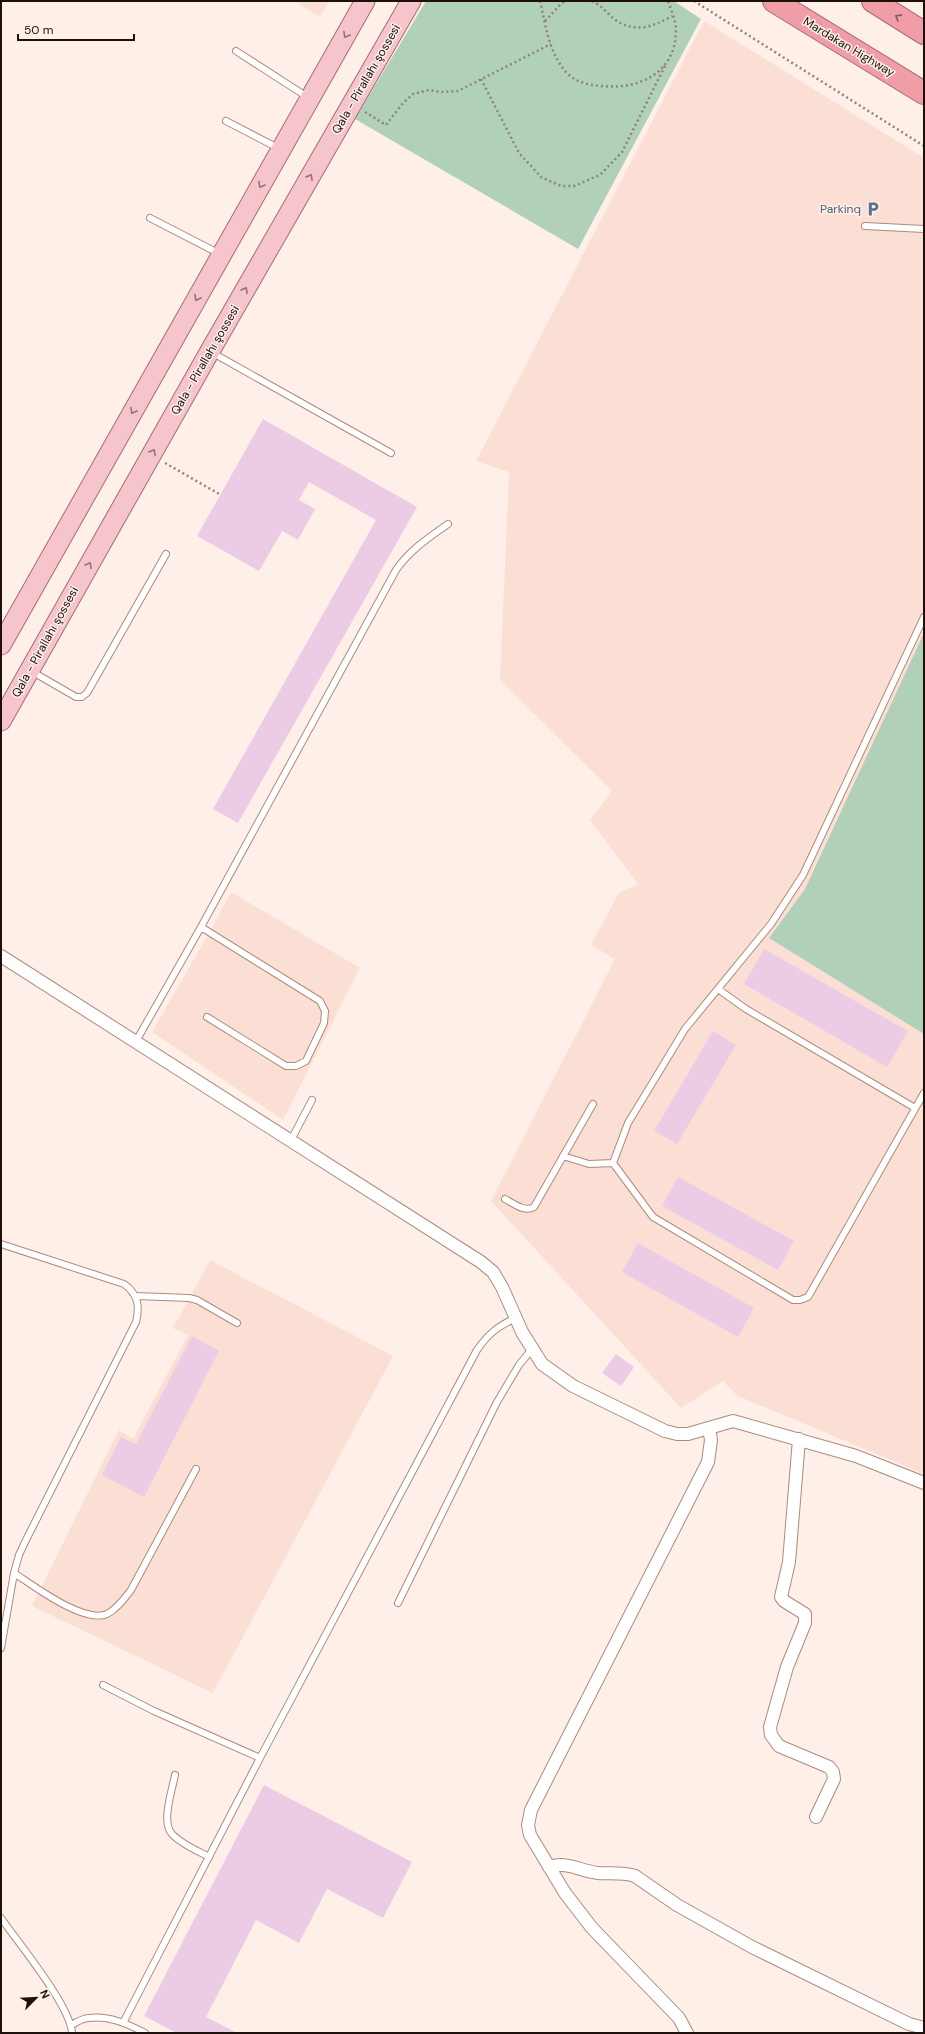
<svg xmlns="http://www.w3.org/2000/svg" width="925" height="2034" font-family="'DM Sans',sans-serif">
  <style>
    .built { fill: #fbdfd4 }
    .green { fill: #b1d0b9 }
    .building { fill: #ebcce4 }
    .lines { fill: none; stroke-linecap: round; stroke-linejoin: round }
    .service-casing { stroke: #ad8a7c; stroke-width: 8 }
    .minor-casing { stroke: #ad8a7c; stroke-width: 14 }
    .primary-casing { stroke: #a66c71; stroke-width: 21 }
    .motorway-casing { stroke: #a66c71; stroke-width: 24 }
    .path { stroke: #90827c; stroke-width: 2.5; stroke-dasharray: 2 3; stroke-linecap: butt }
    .service { stroke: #fff; stroke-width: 6 }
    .minor { stroke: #fff; stroke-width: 12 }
    .primary { stroke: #f6c4cb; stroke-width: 19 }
    .motorway { stroke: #f09da8; stroke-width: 22 }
    .oneway { stroke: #86565a }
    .oneway2 { stroke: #947375 }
    .labels { text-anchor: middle; stroke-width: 3; stroke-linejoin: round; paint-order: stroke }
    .street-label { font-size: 12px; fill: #1d100b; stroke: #ffefe9 }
    .service-label { font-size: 12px; fill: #4e5e75; stroke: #ffefe9; text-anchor: end }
  </style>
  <rect width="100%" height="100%" fill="#ffefe9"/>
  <path class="built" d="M294,1h36l-10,16z
    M704,21l220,137v1316l-186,-78 -15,-15 -42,27 -190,-207 124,-242 -24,-14 27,-51 20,-10 -48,-64 22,-29 -112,-111 9,-208 -33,-11z
    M231,892l129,76 -77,152 -131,-88 57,-99z
    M210,1260l183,96 -180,337 -181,-87 87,-176 14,9 55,-104 -15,-7z"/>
  <path class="green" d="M426,1h248l27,18 -123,230 -223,-130z
    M924,633v401l-155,-96 36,-49z"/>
  <path class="building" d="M263,419l154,88 -179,316 -25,-14 163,-289 -67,-38 -10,18 16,9 -17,31 -16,-9 -23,40 -62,-35z
    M764,949l144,82 -21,36 -143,-83z
    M713,1031l23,14 -59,99 -23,-13z
    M678,1177l116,64 -16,29 -116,-64z
    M638,1243l116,65 -16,29 -116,-65z
    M192,1336l27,15 -75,146 -42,-22 19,-38 15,7z
    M616,1354l18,13 -13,19 -19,-13z
    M264,1785l148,77 -29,56 -56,-29 -28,54 -43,-23 -50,97 31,16h-60l-33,-17z"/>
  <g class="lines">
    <g class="service-casing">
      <path id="service" d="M236,51l73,47
        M226,121l54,28
        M150,218l70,36
        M865,226l59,3
        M211,352l180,101
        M924,617l-121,258 -32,49 -86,105 -57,94 -15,40 40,54 140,83h7l8,-3 116,-204
        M31,671l45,26h6l5,-4 79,-139
        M201,927l119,74 5,10 -1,12 -18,38 -10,5h-10l-79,-49
        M718,989l28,20 169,99
        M135,1043l66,-116 195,-357c14,-20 32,-32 52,-46
        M290,1142l22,-42
        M563,1156l26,8 24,-1
        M505,1199c8,4 20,14 29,8l59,-103
        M1,1244l123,40c14,10 16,22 12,38l-110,218 -7,15 -5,18c20,13 70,51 93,41 10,-5 17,-15 24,-24l65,-121
        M136,1296l53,2 8,2 40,23
        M398,1603l99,-201 22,-37 13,-16
        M1,1648l13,-75
        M103,1685l51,26 106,47
        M175,1775c-3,16 -14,47 -3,59 9,10 26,17 37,23
        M1,1918c18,26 69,87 71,115
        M123,2023l137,-265 217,-408c11,-16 21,-24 39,-32
        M71,2025c6,-3 12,-7 18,-7 19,-3 39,6 56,15"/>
    </g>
    <g class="minor-casing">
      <path id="minor" d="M1,956l480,306 12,10 9,15 20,45 20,32 31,22 92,45 12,3h11l45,-13 123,35 68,27
        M799,1439l-10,123 -8,35 3,4 21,13v9l-18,44 -17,60 1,8 8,11 50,21 4,5 1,7 -18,38
        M549,1867c20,-6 30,4 49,6 12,1 25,-1 37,3l42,29 75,42 157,77 15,4
        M687,2033l-8,-15 -87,-90 -27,-35 -35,-58 -2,-10 3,-15 177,-348 3,-22 -2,-12"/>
    </g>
    <g class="primary-casing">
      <path id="primary" d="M1,645l364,-644
        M1,721l209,-370 201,-350"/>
    </g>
    <g class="motorway-casing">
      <path id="motorway" d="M774,1l150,92
        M873,1l51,32"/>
    </g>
    <path class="path" d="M540,1c6,25 9,54 28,73 9,9 22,11 34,12 37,4 74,-13 74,-56 0,-9 -5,-20 -8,-29
      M592,1c9,4 15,12 22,18 21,15 38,8 58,-3
      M694,1l230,145
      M545,21l17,-18 4,-2
      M481,79l38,74 22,24 20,9h13l26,-11 22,-23 44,-88
      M365,112l21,13 17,-22 10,-9 16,-4 12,2 17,-1 93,-47
      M165,463l56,32"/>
    <use href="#service" class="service"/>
    <use href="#minor" class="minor"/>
    <use href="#primary" class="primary"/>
    <use href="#motorway" class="motorway"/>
  </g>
  <defs><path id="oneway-chevron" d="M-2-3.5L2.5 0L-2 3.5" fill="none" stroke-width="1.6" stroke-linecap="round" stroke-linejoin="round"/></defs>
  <use class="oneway" href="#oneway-chevron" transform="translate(898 17) rotate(-148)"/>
  <g class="oneway2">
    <use href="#oneway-chevron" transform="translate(346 35) rotate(119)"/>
    <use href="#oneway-chevron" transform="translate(310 177) rotate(-60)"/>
    <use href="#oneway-chevron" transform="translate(261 185) rotate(120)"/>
    <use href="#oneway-chevron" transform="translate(245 290) rotate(-60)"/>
    <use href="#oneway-chevron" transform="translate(197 298) rotate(119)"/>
    <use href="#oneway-chevron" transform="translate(133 411) rotate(119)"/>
    <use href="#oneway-chevron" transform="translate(153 452) rotate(-61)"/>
    <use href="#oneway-chevron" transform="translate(89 565) rotate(-60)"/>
  </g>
  <defs>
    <g id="parking-bare" transform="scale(1.2)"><path d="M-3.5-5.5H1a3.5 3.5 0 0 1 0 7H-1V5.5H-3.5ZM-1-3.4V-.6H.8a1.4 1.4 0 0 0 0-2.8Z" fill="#5c6f8a" stroke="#ffefe9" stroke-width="2.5" paint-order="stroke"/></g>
  </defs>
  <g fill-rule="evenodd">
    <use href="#parking-bare" x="873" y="209"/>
  </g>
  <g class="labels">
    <g class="street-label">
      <text transform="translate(849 47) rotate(31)" y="4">Mardakan Highway</text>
      <text transform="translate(366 79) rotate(-60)" y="4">Qala - Pirallahı şossesi</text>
      <text transform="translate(205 360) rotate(-60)" y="4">Qala - Pirallahı şossesi</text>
      <text transform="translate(45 642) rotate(-61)" y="4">Qala - Pirallahı şossesi</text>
    </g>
    <g class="service-label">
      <text x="861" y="213">Parkinq</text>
    </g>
  </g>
  <rect width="925" height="2034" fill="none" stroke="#1d100b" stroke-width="4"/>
  <g transform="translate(36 1998) rotate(66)" stroke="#ffefe9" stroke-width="3" paint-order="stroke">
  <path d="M0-3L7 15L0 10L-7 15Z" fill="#1d100b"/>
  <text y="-6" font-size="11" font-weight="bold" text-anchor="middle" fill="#1d100b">N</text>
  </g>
  <path d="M18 34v6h116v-6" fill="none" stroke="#1d100b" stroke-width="2"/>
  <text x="24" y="34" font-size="12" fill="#1d100b" stroke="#ffefe9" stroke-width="3" paint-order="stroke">50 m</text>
</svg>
